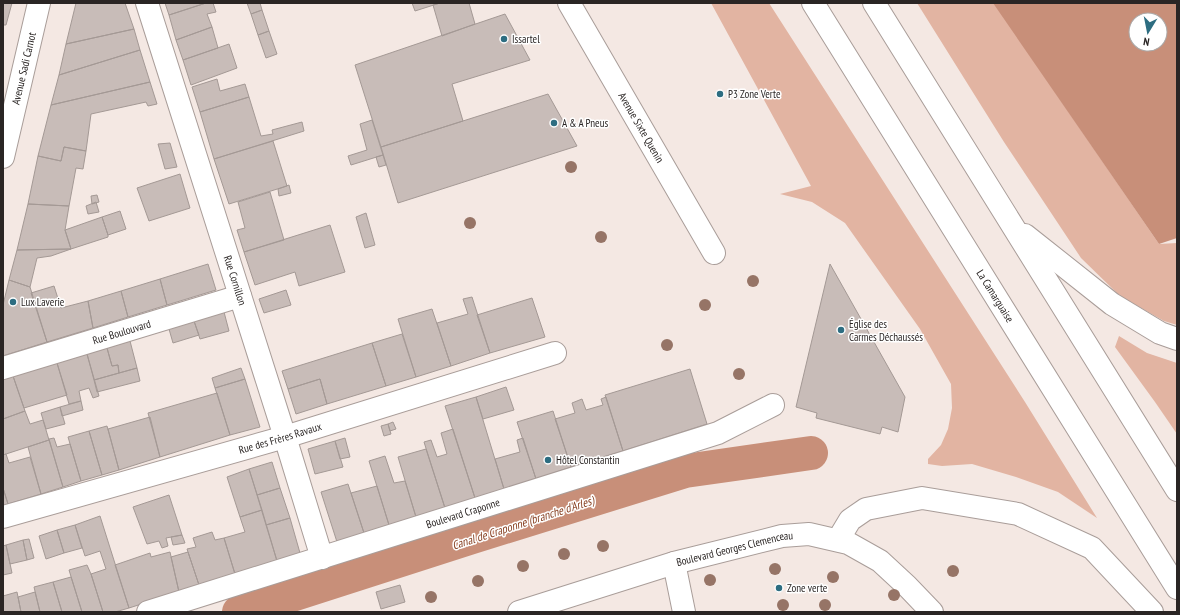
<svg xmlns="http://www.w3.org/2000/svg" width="1180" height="615" font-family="'PT Sans Narrow',sans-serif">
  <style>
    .green { fill: #e2b4a2 }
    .water { fill: #c88f79; fill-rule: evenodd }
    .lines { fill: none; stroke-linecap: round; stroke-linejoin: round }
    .canal { stroke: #c88f79; stroke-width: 34 }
    .building { fill: #c8bcb8; stroke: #a49995 }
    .street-casing { stroke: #a99d99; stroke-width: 24 }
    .secondary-casing { stroke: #a99d99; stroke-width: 24 }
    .highway-casing { stroke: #a99d99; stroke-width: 24 }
    .street { stroke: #fff; stroke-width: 22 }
    .secondary { stroke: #fff; stroke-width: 22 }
    .highway { stroke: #fff; stroke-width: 22 }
    .tree { fill: #967466 }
    .poi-dot { fill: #2d6d81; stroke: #fff; stroke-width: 1.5 }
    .labels { text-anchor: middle; stroke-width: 3; stroke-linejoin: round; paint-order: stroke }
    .poi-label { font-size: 11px; fill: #2a2524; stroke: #fff; text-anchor: start }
    .street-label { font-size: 11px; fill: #2a2524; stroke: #fff }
    .water-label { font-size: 12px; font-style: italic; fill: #874022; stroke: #fff }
  </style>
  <rect width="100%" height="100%" fill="#f4e8e3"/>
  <path class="green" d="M711,3h58l256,399 72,116 -39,-26 -42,-15 -44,-13 -30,2 -14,-2v-5l13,-14 7,-16 4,-21 -1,-24 -31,-55 -75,-106 -33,-21 -32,-8 31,-8z
    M917,3h77l165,241 18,-1v82l-13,-4 -44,-25 -39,-38 -77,-116z
    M1119,336l28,17 30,10v71l-22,-32 -40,-55z"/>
  <path class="water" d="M993,3h184v235l-18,6zM1136,20h24v24h-24z"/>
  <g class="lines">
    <path class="canal" d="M239,612l233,-75 213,-66 126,-18"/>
  </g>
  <path class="building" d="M3,3h9l-6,22h-3z
    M76,3h49l9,26 -68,15z
    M165,3h41l-37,12z
    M206,3h7l3,9 -9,2 5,13 -36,13 -7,-25z
    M247,3h13l2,7 -11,4z
    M412,3h28l-25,8z
    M440,3h29l6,21 -33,12 -9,-31z
    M262,10l7,21 -11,4 -7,-21z
    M505,14l25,46 -78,24 11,37 -82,26 -26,-82z
    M212,27l6,21 -35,12 -7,-20z
    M134,29l6,21 -81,25 7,-31z
    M269,31l8,23 -11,4 -8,-23z
    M229,44l8,24 -46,17 -8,-25z
    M140,50l10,32 -99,23 8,-30z
    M217,79l3,12 25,-7 4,13 -49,15 -8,-25z
    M150,82l7,22 -9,2 -2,-4 -55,12 -5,37 -22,-4 -3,14 -23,-5 13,-51z
    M548,94l29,52 -179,57 -17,-56z
    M249,97l12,39 12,-2 -1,-4 30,-8 2,9 -90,28 -14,-47z
    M372,120l11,35 -32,10 -3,-9 19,-6 -7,-26z
    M273,141l14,45 -58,18 -15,-45z
    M170,143l7,24 -12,2 -7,-25z
    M64,147l22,4 -3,18 -7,-1 -7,38 -41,-2 10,-48 23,5z
    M383,155l3,10 -7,2 -3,-10z
    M180,174l10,34 -41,13 -12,-33z
    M289,185l2,8 -12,3 -1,-7z
    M270,192l14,48 -40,12 -7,-22 8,-2 -7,-26z
    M97,195l2,7 -7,2 -1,-8z
    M96,202l3,10 -11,2 -2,-8z
    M28,204l41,2 -4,24 6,19 -54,1z
    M120,211l6,18 -18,6 -6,-18z
    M366,213l9,32 -10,3 -9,-31z
    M102,217l6,18v2l-37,12 -6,-19z
    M330,225l15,47 -46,14 -4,-14 -40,13 -11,-33z
    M71,249l-20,7 -14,2 -7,29 -21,-7 8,-30z
    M208,264l8,26 -49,15 -7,-26z
    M830,264l75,133 -7,35 -16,-5 -2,7 -64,-16 1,-5 -21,-6z
    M160,279l7,26 -39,12 -7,-26z
    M9,280l21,7 17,55 -44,14v-51z
    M54,286l7,22 27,-7 5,27 -46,14 -16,-49z
    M286,290l5,15 -27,8 -5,-14z
    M121,291l7,26 -35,11 -5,-27z
    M472,297l18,56 -39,13 -14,-43 31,-9 -5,-15z
    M532,298l13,39 -55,16 -13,-38z
    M432,309l19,57 -35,11 -18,-58z
    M224,312l5,19 -29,8 -6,-18z
    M194,321l5,14 -26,8 -4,-14z
    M402,334l14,43 -30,9 -14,-43z
    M130,341l7,27 -18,5 -1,-8 -6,1 -5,-18z
    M372,343l14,43 -59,18 -7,-25 -32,10 -6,-18z
    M107,348l5,18 6,-1 1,8 -25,7 -7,-26z
    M87,354l12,42 -6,2 -4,-10 -10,3 2,10 -12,3 -12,-41z
    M57,363l10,32 -43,13 -11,-32z
    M137,368l3,13 -43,11 -3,-12z
    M241,368l4,11 -30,9 -3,-10z
    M690,369l17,55 -84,27 -18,-56z
    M13,376l12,35 -22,8v-40z
    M245,379l15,48 -30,8 -15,-47z
    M320,379l7,25 -31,10 -8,-25z
    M506,387l8,23 -31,9 -7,-22z
    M217,393l13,42 -70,22 -12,-44z
    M476,397l28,92 -29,9 -30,-92z
    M606,397l17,54 -52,16 -16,-48 20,-6 -3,-10 10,-4 4,11 17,-5 -2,-6z
    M81,401l2,9 -21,6 -2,-9z
    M60,407l5,17 -19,5 -5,-16z
    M25,411l5,13 13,-4 6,20 -46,15v-36z
    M553,411l18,56 -35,12 -19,-57z
    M150,417l10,40 -41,13 -11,-41z
    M393,422l3,7 -6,2 -2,-7z
    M388,424l3,10 -7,2 -3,-10z
    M107,426l12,44 -17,5 -13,-44z
    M453,429l22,69 -30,10 -21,-66 7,-2 6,17 10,-3 -6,-21z
    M89,431l13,44 -21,6 -13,-44z
    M54,438l3,9 13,-3 11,37 -18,6 -14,-48z
    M345,438l5,19 -10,2 -5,-18z
    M523,438l13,41 -32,10 -9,-30 25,-7 -3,-12z
    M49,440l14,47 -22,7 -13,-47z
    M335,441l8,26 -28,7 -7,-25z
    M426,449l19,59 -29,9 -18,-60z
    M6,454l3,9 21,-6 11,37 -33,10 -5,-16v-33z
    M385,456l9,27 11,-2 11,36 -27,8 -20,-64z
    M272,462l8,26 -23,7 -8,-26z
    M249,469l13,41 -22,7 -13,-40z
    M348,484l16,49 -27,9 -16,-50z
    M377,486l12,39 -25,8 -13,-40z
    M3,488l5,16 -5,2z
    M280,488l10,30 -24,7 -9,-30z
    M169,495l13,40 -16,3 2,8 -6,2 -3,-7 -12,3 -14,-37z
    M262,510l15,51 -42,13 -11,-36 21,-6 -5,-15z
    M100,516l29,92 -14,4h-12l-12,-38 15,-5 -6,-18 -15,5 -10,-31z
    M290,518l10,35 -23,8 -11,-36z
    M75,525l7,23 -18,5 -7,-23z
    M57,530l7,23 -18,6 -7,-23z
    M212,532l3,8 9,-2 11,36 -36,11 -12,-36 9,-2 -3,-9z
    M182,535l3,8 -12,2 -2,-8z
    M29,539l5,19 -7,2 -4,-20z
    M23,540l4,20 -17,4 -4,-19z
    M6,545l6,28 -9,2v-29z
    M170,552l9,40 -50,16 -14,-43 35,-12 1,4z
    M188,552l11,33 -20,7 -8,-35z
    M87,565l4,9 12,38h-21l-13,-42z
    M71,577l11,35h-20l-9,-30z
    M53,582l9,30h-22l-6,-25z
    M400,585l5,17 -24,7 -5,-17z
    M17,592l4,20h-18v-16z
    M35,592l5,20h-19l-3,-15z"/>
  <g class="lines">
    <g class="street-casing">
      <g id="street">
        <path id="s1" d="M147,3l138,434 37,121"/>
        <path id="s2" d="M569,3l145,250"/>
        <path id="s3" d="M3,368l237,-72"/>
        <path id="s4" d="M3,517l282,-80 270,-84"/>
        <path d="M674,563l10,49"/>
        <path id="s5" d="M148,612l570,-179 55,-28"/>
      </g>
    </g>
    <g class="secondary-casing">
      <g id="secondary">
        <path id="s6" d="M3,157l36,-154"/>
        <path id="s7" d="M519,612l155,-49 108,-27 27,-2 39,9 32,18 27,25 25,26"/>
      </g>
    </g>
    <g class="highway-casing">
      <g id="highway">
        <path id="s8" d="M813,3l364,585"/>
        <path d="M874,3l303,487"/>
        <path d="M1025,235l87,69 48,29 17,6"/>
        <path d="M838,540l12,-20 16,-11 56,-11 96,16 74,34 60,64"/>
      </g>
    </g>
    <use href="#street" class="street"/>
    <use href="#secondary" class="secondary"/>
    <use href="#highway" class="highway"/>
  </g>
  <g class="tree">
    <circle cx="571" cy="167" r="6"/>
    <circle cx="470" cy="223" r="6"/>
    <circle cx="601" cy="237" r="6"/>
    <circle cx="753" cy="281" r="6"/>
    <circle cx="705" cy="305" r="6"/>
    <circle cx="667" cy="345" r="6"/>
    <circle cx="739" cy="374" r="6"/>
    <circle cx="603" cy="546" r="6"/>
    <circle cx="564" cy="554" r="6"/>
    <circle cx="523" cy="566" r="6"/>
    <circle cx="775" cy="569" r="6"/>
    <circle cx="953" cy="571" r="6"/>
    <circle cx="833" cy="577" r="6"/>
    <circle cx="710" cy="580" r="6"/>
    <circle cx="478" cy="581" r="6"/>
    <circle cx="894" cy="595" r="6"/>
    <circle cx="431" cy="597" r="6"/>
    <circle cx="783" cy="605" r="6"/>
    <circle cx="825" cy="605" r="6"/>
  </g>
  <g class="poi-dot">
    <circle cx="504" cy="39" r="4"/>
    <circle cx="720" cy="94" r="4"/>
    <circle cx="554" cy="123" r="4"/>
    <circle cx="13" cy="302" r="4"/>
    <circle cx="841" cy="330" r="4"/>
    <circle cx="548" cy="460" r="4"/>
    <circle cx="779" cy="588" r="4"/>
  </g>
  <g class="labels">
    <g class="poi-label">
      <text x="512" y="43">Issartel</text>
      <text x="728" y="98">P3 Zone Verte</text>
      <text x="562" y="127">A &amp; A Pneus</text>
      <text x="21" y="306">Lux Laverie</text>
      <text x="849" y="328">Église des<tspan x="849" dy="13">Carmes Déchaussés</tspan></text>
      <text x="556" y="464">Hôtel Constantin</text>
      <text x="787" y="592">Zone verte</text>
    </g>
    <g class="street-label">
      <text dy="4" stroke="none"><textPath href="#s6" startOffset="91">Avenue Sadi Carnot</textPath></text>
      <text dy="4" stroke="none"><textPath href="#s2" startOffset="144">Avenue Sixte Quenin</textPath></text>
      <text dy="4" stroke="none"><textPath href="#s1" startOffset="291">Rue Cornillon</textPath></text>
      <text dy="4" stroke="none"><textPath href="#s8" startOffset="345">La Camarguaise</textPath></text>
      <text dy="4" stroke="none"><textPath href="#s3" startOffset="124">Rue Boulouvard</textPath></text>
      <text dy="4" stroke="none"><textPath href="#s4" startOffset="288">Rue des Frères Ravaux</textPath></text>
      <text dy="4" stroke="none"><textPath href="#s5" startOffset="330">Boulevard Craponne</textPath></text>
      <text dy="4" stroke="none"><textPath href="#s7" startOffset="225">Boulevard Georges Clemenceau</textPath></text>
    </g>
    <g class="water-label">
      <text transform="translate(523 523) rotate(-18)" y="4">Canal de Craponne (branche d'Arles)</text>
    </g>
  </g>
  <rect width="1180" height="615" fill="none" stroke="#2a2524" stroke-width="8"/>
  <g transform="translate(1148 32) rotate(190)"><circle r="19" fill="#ffffff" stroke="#aaa8a7"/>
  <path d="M0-3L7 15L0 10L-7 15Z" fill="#2d6d81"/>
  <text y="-6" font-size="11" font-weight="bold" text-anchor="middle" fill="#2a2524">N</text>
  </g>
</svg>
